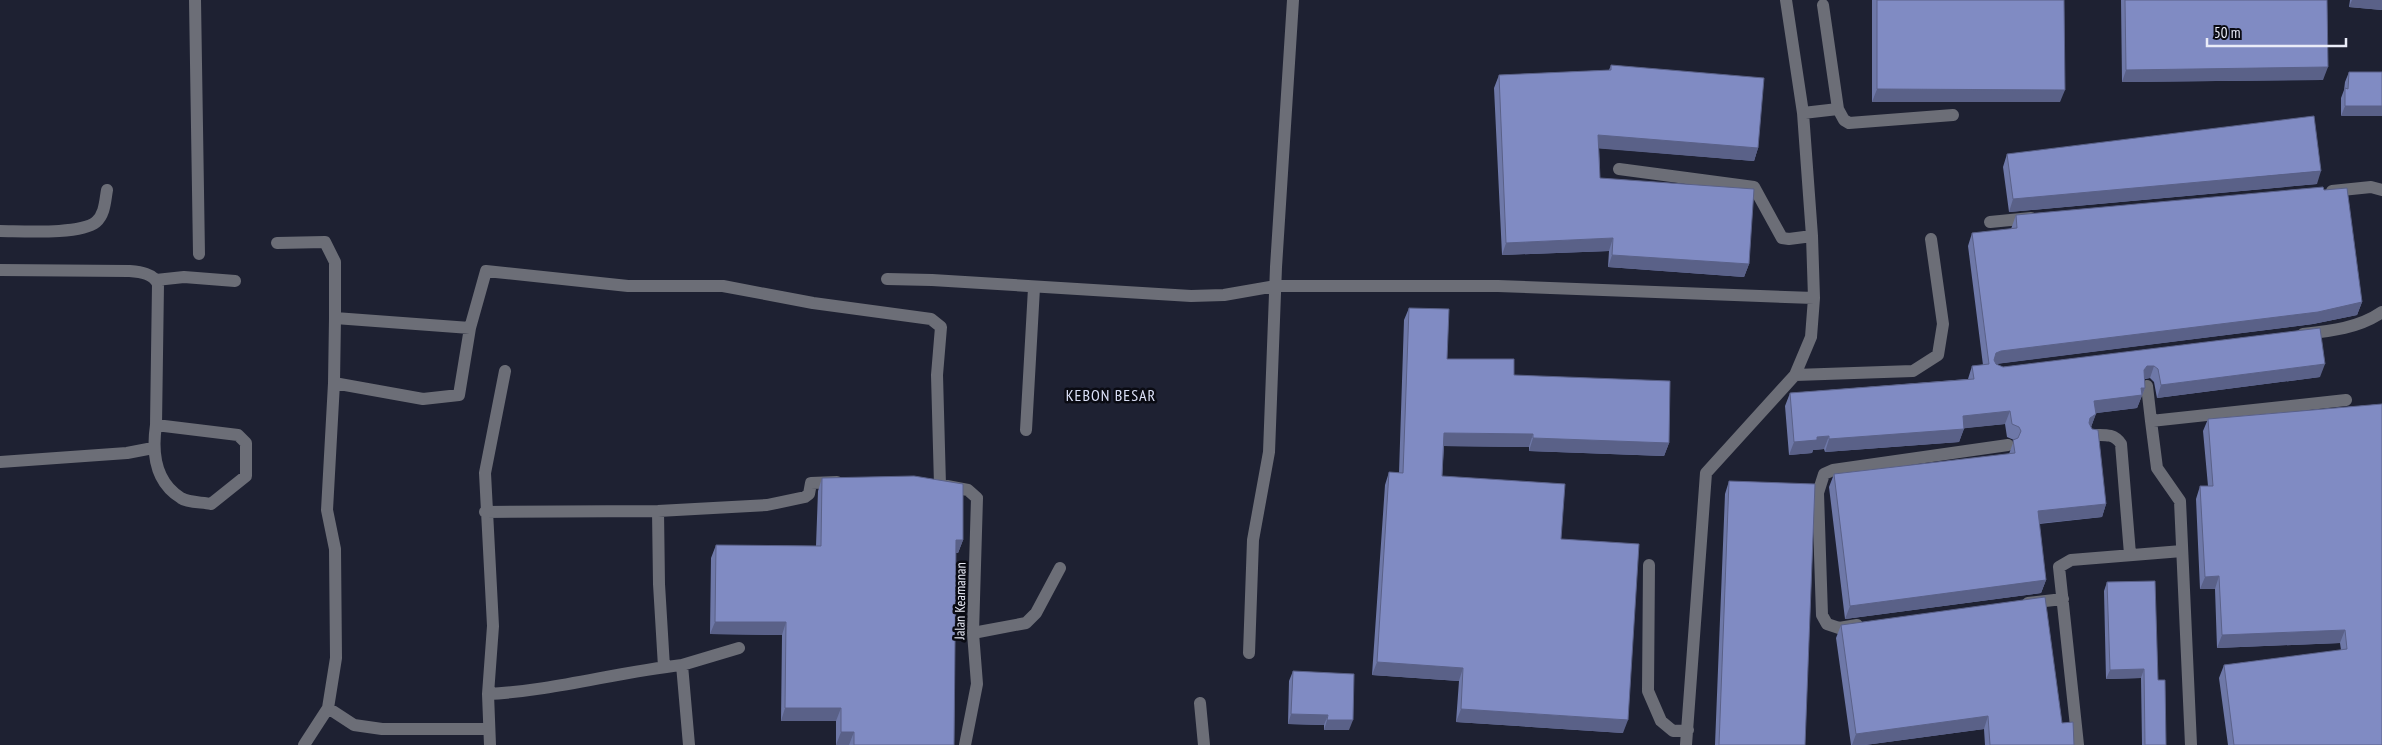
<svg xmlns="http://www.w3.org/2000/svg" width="2382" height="745" font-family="'PT Sans Narrow',sans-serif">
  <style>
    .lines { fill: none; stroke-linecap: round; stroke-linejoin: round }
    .minor { stroke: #6c6e77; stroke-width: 12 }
    .wall { fill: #6e78a8 }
    .shaded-wall { fill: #5a6188 }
    .building { fill: #808bc3; stroke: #5a6188 }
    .labels { text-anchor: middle; stroke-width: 5; stroke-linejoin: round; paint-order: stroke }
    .street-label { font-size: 14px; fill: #eaecf8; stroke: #0a0b13 }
    .quarter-label { font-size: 16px; letter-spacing: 1px; fill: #dce1f8; stroke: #0a0b13 }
  </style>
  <rect width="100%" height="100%" fill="#1e2132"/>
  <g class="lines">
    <path class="minor" d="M195,0l4,254
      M1838,109l6,11 5,3 104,-8
      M1803,113l35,-4 -15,-104
      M1619,169l135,18 28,51 7,1 23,-3
      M2332,191l39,-4 11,3
      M1990,222l41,-4
      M0,231c21,0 80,4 96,-9 9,-8 9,-21 11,-32
      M277,243l48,-1 10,20v56l-1,65 -7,127 8,39 1,109 -8,50
      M0,270l129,1c11,1 24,2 29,13l-2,141c-4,27 -1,57 25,73 7,5 22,4 30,6l35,-28v-33l-8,-8 -82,-10
      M887,279l45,1 259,16 33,-1 52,-9h222l316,12
      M156,280l28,-3 51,4
      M335,318l135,10 16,-57 142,15h95l90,17 118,16 10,8 -4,48 3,110
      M2303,334c28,-3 56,-6 79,-22
      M1795,375l118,-4 25,-16 5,-31 -12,-85
      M334,383l89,16 36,-4 11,-67
      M2147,386l4,35
      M1026,430l8,-142
      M2092,435c12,0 22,-2 29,9l9,110
      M0,462l127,-9 26,-5
      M947,486l21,4 9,8 -4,135 4,51 -12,61
      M658,511l1,73 5,83
      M485,512l173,-1 109,-6 38,-8 4,-3 2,-11 26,-1
      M1649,565l-1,126 13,30 12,10 15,-1
      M2028,603l35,-4
      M1857,625l-18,3 -12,-4 -5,-9 -4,-122 6,-19 9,-4 175,-25
      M973,633l53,-10 10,-10 24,-45
      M1249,653l4,-113 16,-88 7,-185 17,-267
      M488,694c65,-3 129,-22 194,-29
      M1200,703l4,42
      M304,745l24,-37 26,17 28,4h106
      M490,745l-2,-51 5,-68 -8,-153 20,-102
      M689,745l-7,-80 57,-17
      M1686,745l20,-272 89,-98 16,-38 3,-39 -2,-62 -9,-123 -17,-113
      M2078,745l-19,-178 12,-7 111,-9
      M2191,745l-11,-244 -23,-33 -6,-47 195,-21"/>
  </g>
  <path class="wall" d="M1872,0h192l-4,102h-188z
    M2121,0h206l-4,80 -201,2z
    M2350,0h32v10l-33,-3z
    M1611,65l147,83 -4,13 -155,-13 1,30 149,86 -5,13 -136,-10 1,-16 -107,4 -8,-167 5,-13 110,-5z
    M2349,72h33l-41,44v-18l3,-8 1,-8z
    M2007,154l310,30 -308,28 -6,-45z
    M2324,190l38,112 -5,13 -44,9 -318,40 8,3 317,-39v49l-163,21 -3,-16 -4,-4 -5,1v9l-8,20 -41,5 -5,14 15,77 -4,13 -63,7 7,56 -5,13 -196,26 -16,-132 5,-13 175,-20 5,-14 -7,-3 -2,-13 -41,4 -5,14 -134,10 -1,-3 -11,1 -1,3 -23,2 -4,-49 5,-13 178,-14 4,-13 11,-1 -15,-119 4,-13 39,-4 5,-14z
    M1409,308l38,51 67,16 155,68 -5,13 -135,-5v-4l-85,-1 -2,30 119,63 62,194 -167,-11 3,-41 -87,-6 13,-190 4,-13 10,1 5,-153z
    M2382,404v341h-154l-9,-67 5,-13 117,-15 -1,-7 -123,5 -2,-59h-15l-4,-90 4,-13h8l-5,-55 5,-12z
    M822,478l141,62 -5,13h-2l-2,192h-118v-24h-55l1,-86 -72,-1 1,-76 5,-13 100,1 2,-55z
    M1729,481l76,264h-90l10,-251z
    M2107,582l51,98 8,65h-24l-1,-67 -35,1 -2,-88z
    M1841,625l221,98 12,22h-89l-1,-16 -119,16h-14l-15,-107z
    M1293,671l56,59h-25v-5l-36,-1 1,-43z"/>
  <path class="shaded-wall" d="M2352,0h30v10l-33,-3z
    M2328,67l-5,13 -201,2 4,-12z
    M1877,89l188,1 -5,12h-188z
    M2345,106h37v10h-41z
    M1598,135l160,13 -4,13 -161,-13z
    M2321,171l-4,13 -308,28 4,-13z
    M1613,238l-4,13 -107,4 4,-12z
    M1612,255l137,9 -5,13 -136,-10z
    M2362,302l-5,13 -44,9 -317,40 -4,2 4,-13 5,-2z
    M2325,364l-5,13 -163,21 4,-13z
    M2147,366h7l-4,12 -7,1 1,-9z
    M2141,388h4l-8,20 -48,6 5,-13z
    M2010,411l-5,13 -47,5 5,-13z
    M2096,414l-5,13 -6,4 5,-13z
    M1964,429l-5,13 -134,10 4,-13z
    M1444,433l89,1 -4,13 -89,-1z
    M1829,436l-5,13 -11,1 -1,3 -23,2 5,-13 23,-5z
    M1533,438l136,5 -5,13 -135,-5z
    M2106,504l-4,13 -69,7 5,-13z
    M956,540h7l-5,13h-7z
    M2219,576l-4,13h-15l5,-12z
    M2046,580l-5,13 -196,26 5,-13z
    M715,622h71l-4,13 -72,-1z
    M2345,630l-5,13 -123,5 5,-13z
    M1377,662l86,6 -4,13 -87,-6z
    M2144,669l-3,9 -35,1 4,-9z
    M785,708h56l-5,13h-55z
    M1461,709l167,11 -5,13 -167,-11z
    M1291,714l37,1 -4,10 -36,-1z
    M1988,716l-4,13 -119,16h-13l4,-11z
    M1327,720h26l-4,10h-25z
    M841,732h13l-5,13h-13z"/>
  <path class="building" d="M1877,0h187l1,90 -188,-1z
    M2125,0h202l1,67 -202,3z
    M1611,65l153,13 -6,70 -160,-13 2,43 154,11 -5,75 -137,-9 1,-17 -107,5 -7,-168 112,-5z
    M2349,72h33v34h-37v-18l3,1z
    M2314,116l7,55 -308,28 -6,-45z
    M2323,187l1,3 23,-2 15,114 -44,10 -317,39 -5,2 -2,7 2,4 7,3 317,-39 5,36 -164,21 -3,-16 -4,-3h-7l-3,4 1,18h-4l1,7 -48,6 2,13 -6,4 -1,5 3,6 6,1 8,74 -68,7 8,69 -196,26 -16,-132 181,-21 -2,-13 5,-2 3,-7 -2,-4 -7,-3 -2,-13 -47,5 1,13 -135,10v-3l-12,1v3l-23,2 -4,-49 184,-14 -2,-13 17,-2 -17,-131 45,-5 -1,-13z
    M1409,308l40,1 -2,50h67v16l156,6 -1,62 -136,-5v-4l-89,-1 -2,43 123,8 -4,55 78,5 -11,176 -167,-11 2,-41 -86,-6 12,-190 14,1z
    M2382,404v341h-148l-10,-80 123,-16 -2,-19 -123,5 -3,-59 -14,1 -5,-91h13l-5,-67z
    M914,476l49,8v56h-7l-2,205h-100v-13h-13v-24h-56l1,-86h-71l1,-77 105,1 1,-68z
    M1729,481l86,3 -10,261h-86z
    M2155,581l3,99h7l1,65h-21l-1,-76 -34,1 -3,-88z
    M2045,597l17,126 11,-1 1,23h-84l-2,-29 -132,18 -15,-109z
    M1293,671l61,3 -1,46h-26l1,-5 -37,-1z"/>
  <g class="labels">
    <g class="street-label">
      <text transform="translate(960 601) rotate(-89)" y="5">Jalan Keamanan</text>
    </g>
    <g class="quarter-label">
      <text x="1111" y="401">KEBON BESAR</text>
    </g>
  </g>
  <path d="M2207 38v8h139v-8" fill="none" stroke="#eaecf8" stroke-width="2.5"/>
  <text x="2214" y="38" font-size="15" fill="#eaecf8" stroke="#0a0b13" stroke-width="4" paint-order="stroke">50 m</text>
</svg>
